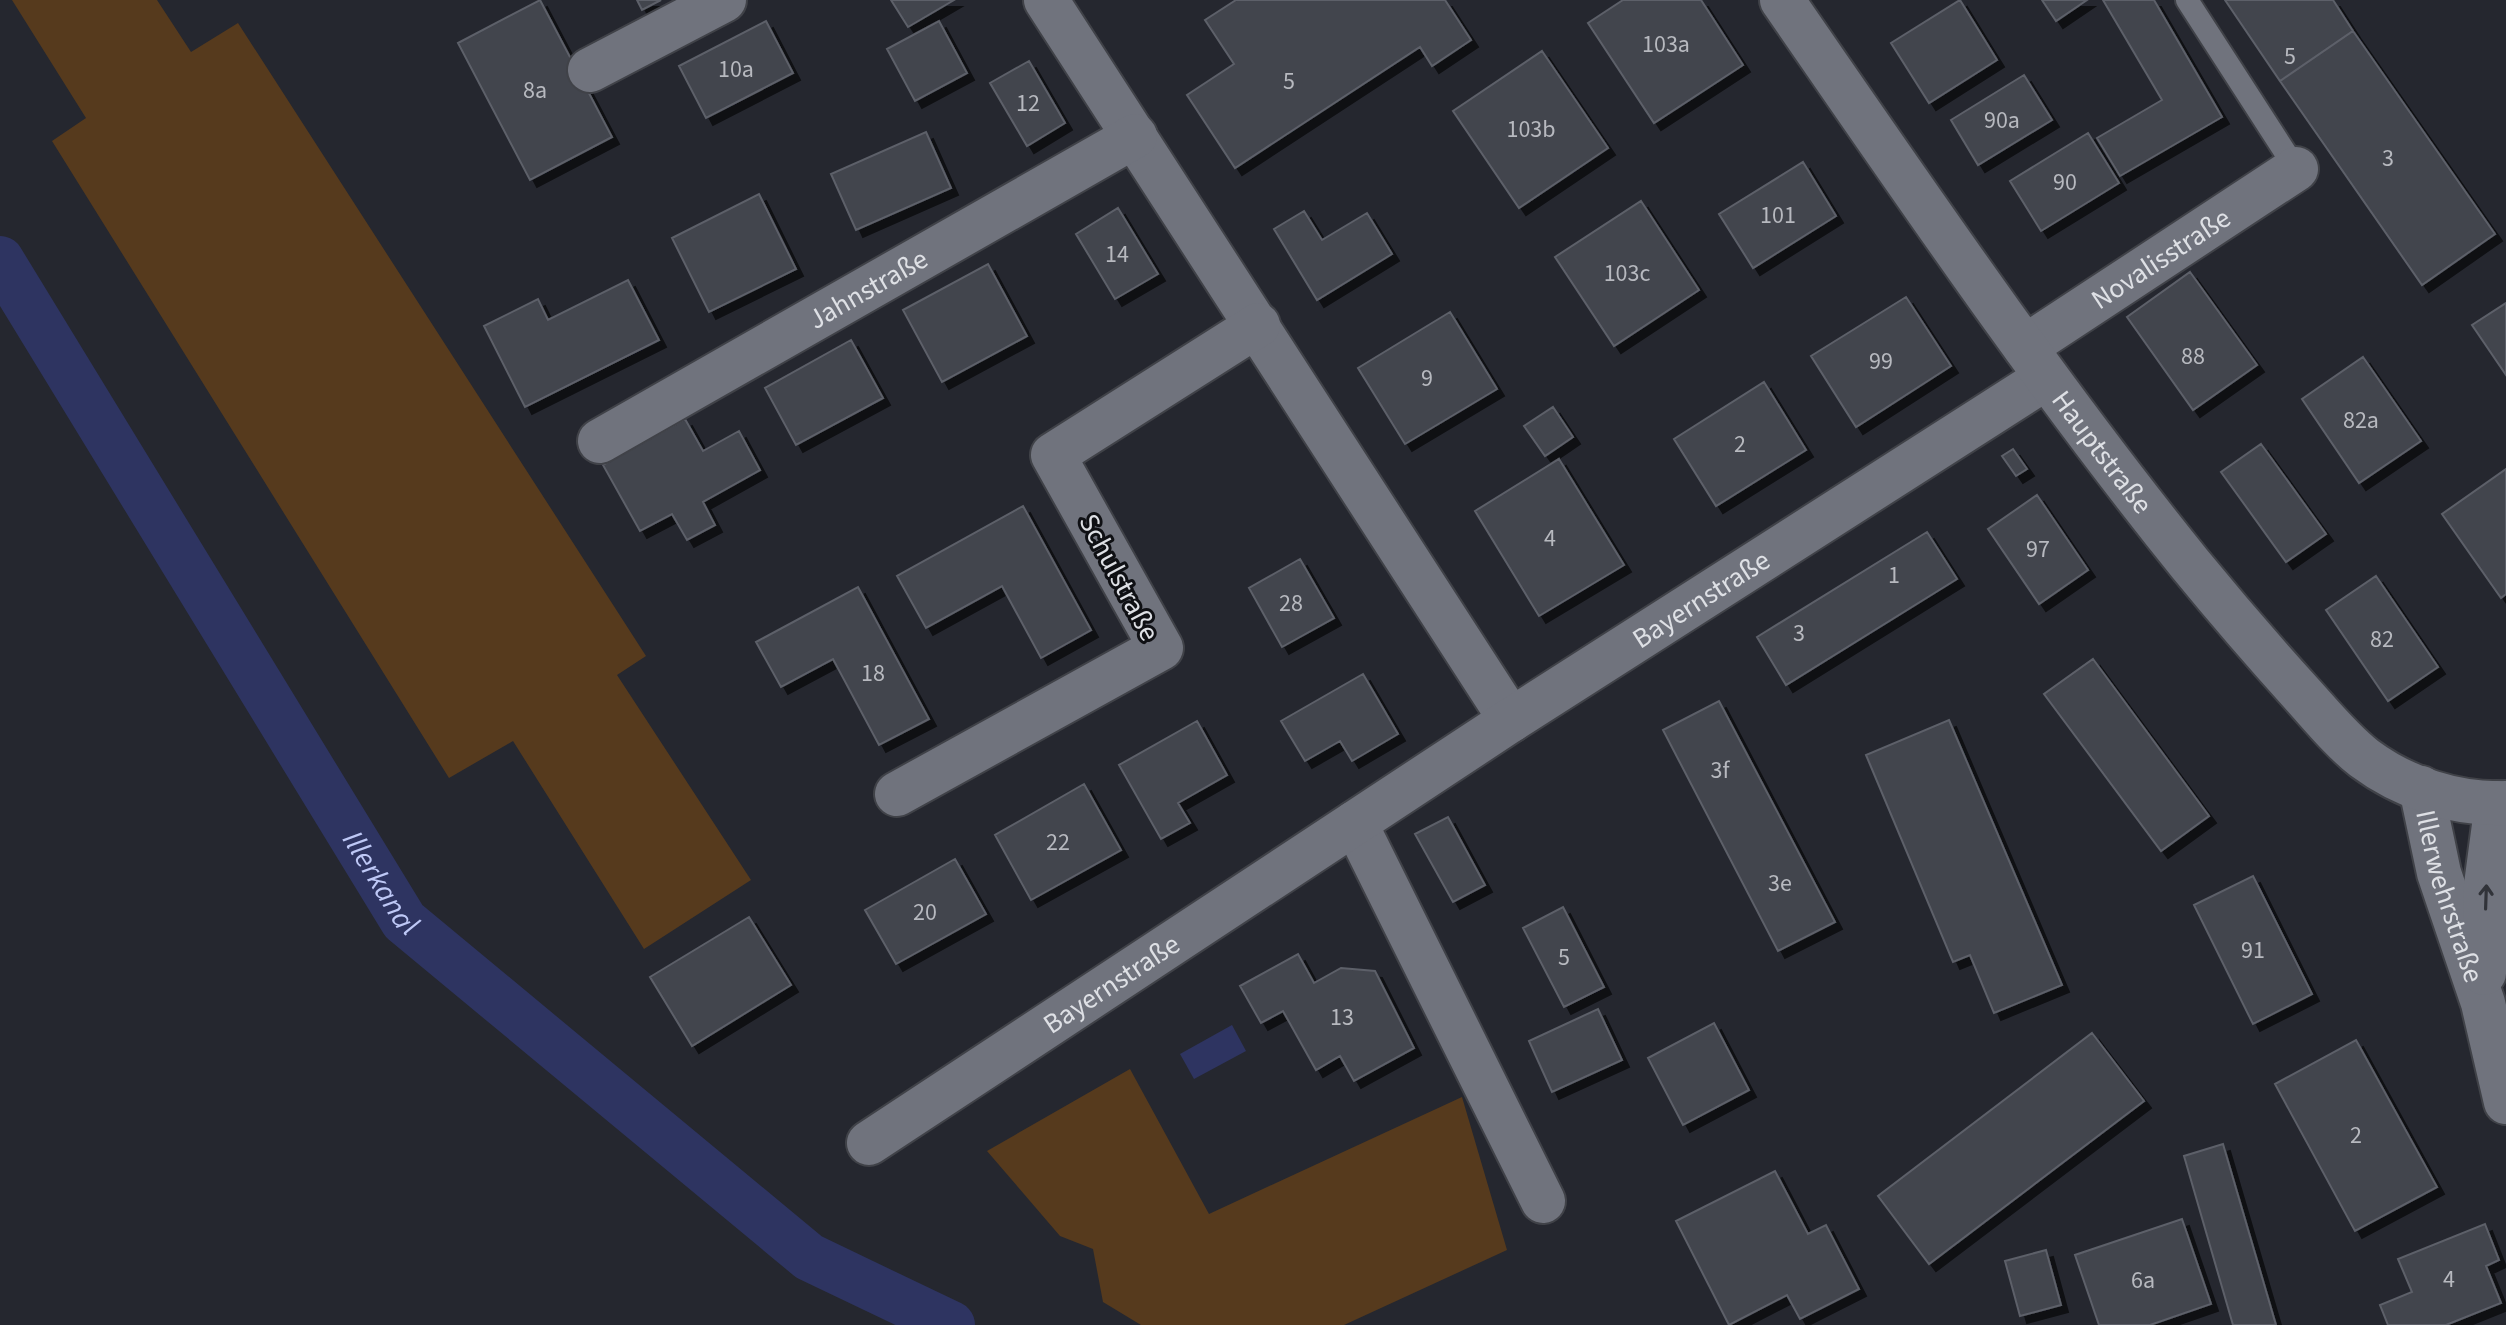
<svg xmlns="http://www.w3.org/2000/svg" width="2506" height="1325" font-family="'Source Sans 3',sans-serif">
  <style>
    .green { fill: #563a1d }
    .water { fill: #2e3461 }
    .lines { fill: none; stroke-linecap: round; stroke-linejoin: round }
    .canal { stroke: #2e3461; stroke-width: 48 }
    .building { fill: #42444d; stroke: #5d6069; stroke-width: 2; filter: url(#shadow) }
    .lane-casing { stroke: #404248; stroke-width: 26 }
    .street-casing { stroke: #404248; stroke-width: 48 }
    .secondary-casing { stroke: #404248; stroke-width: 48 }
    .lane { stroke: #70737d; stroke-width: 22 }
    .street { stroke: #70737d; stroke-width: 44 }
    .secondary { stroke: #70737d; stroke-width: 44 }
    .oneway { stroke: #313339 }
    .labels { text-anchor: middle; stroke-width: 6; stroke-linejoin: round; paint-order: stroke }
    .number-label { font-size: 24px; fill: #b7b9bf }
    .street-label { font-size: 28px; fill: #dee0e5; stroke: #0f1014 }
    .water-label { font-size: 30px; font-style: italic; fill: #bec8f6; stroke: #0f1014 }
  </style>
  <defs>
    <filter id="shadow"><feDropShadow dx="7" dy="7" stdDeviation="0" flood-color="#0009"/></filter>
  </defs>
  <rect width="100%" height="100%" fill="#25272f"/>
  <path class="green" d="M12,0h145l34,52 47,-29 408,633 -29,19 134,205 -107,69 -131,-208 -64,37 -397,-637 34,-23z
    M1130,1069l79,145 253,-117 45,153 -163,75h-203l-38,-23 -10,-53 -33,-13 -73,-85z"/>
  <path class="water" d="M1232,1025l14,26 -52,28 -14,-25z"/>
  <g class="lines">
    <path class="canal" id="s1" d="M0,260l404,661 405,336 142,68"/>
  </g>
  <path class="building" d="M540,0l72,137 -82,43 -72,-137z
    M637,0h24l-19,10z
    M891,0h63l-46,27z
    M1236,0h209l26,40 -39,26 -12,-19 -185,121 -48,-73 47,-31 -29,-44z
    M1623,0h78l42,65 -89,58 -66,-100z
    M1960,0l37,60 -68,43 -38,-60z
    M2042,0h45l-31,21z
    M2103,0h51l68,117 -102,59 -23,-38 65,-38z
    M2225,0h108l20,31 -73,50z
    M766,21l27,52 -87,45 -27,-52z
    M939,21l28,52 -52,28 -28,-52z
    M2353,31l142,203 -73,51 -142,-204z
    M1542,51l66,97 -89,60 -66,-97z
    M1029,61l36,62 -38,23 -37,-63z
    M2024,75l28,45 -74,45 -27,-45z
    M926,132l25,56 -95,42 -25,-56z
    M2088,133l31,50 -78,48 -31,-50z
    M1803,162l33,54 -83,52 -34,-54z
    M759,194l37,75 -87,43 -37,-74z
    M1641,201l58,89 -85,56 -59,-89z
    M1118,208l40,66 -43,25 -39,-65z
    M1304,211l18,29 45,-27 25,41 -75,46 -43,-71z
    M988,264l39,72 -85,46 -39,-72z
    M2190,272l67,93 -64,45 -66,-93z
    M628,280l31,60 -134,67 -41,-81 54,-27 10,21z
    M1906,297l45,69 -95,61 -45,-71z
    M2506,303v72l-34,-50z
    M1450,312l47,77 -92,55 -47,-76z
    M851,340l32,58 -87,47 -31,-57z
    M2363,357l58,84 -62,42 -57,-84z
    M1764,382l42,68 -90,56 -42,-67z
    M1553,407l20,30 -28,19 -21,-30z
    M685,419l18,32 36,-20 21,39 -57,32 12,23 -28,15 -15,-26 -32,17 -37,-66z
    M2261,444l65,90 -40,28 -65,-90z
    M2013,449l14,20 -11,7 -14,-20z
    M1559,459l65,106 -85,51 -64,-105z
    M2506,469v125l-5,4 -59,-84z
    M2037,495l51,75 -49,34 -51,-75z
    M1023,506l68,124 -50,28 -39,-72 -76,42 -29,-52z
    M1927,532l30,47 -171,106 -29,-48z
    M1300,559l34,59 -52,29 -33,-59z
    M2376,576l62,91 -50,34 -62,-91z
    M858,587l71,132 -50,26 -46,-86 -52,28 -25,-45z
    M2093,659l116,157 -48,35 -117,-157z
    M1363,674l35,60 -46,27 -12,-20 -35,20 -24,-40z
    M1719,701l116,221 -57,29 -115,-221z
    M1949,720l113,265 -68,28 -24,-58 -17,7 -87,-207z
    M1197,721l30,54 -49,28 12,20 -29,16 -42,-74z
    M1084,784l37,66 -90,50 -36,-65z
    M1448,817l37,68 -32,17 -38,-68z
    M955,859l31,55 -90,50 -31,-54z
    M2253,876l59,118 -59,30 -59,-119z
    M1563,907l41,80 -40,20 -41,-79z
    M749,917l42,68 -99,61 -42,-69z
    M1298,954l16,29 27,-15 34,3 39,77 -60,33 -14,-25 -24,14 -33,-59 -22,12 -21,-37z
    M1598,1009l24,51 -70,32 -23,-51z
    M1714,1023l35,67 -66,35 -35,-67z
    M2092,1033l52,68 -215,163 -51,-68z
    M2356,1040l81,147 -82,44 -80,-147z
    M2223,1144l53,181h-43l-49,-169z
    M1775,1171l33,63 18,-9 33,64 -59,30 -13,-24 -58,30 -53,-104z
    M2182,1219l29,85 -61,21h-51l-24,-70z
    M2485,1224l14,36 -13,6 15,37 -55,22h-58l-8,-20 32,-13 -14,-33z
    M2046,1250l15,55 -41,11 -15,-55z"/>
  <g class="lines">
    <g class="lane-casing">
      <path id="lane" d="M2187,0l109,169"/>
    </g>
    <g class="street-casing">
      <g id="street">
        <path d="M1046,0l465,720"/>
        <path d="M590,70l134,-70"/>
        <path id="s2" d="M2025,347l271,-178"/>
        <path id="s3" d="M600,441l535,-305"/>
        <path id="s4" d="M2421,788l18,85 44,130 23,99"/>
        <path d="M897,794l264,-146 -108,-193 205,-130"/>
        <path d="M1355,823l188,378"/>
        <path d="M2484,973l2,-88 11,-82"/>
        <path id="s5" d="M869,1143l642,-423 535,-342"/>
      </g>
    </g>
    <g class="secondary-casing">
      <g id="secondary">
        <path id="s6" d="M1782,0c132,191 262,383 408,564 36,44 73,87 111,129 20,22 40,47 63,65 40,30 92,47 142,45"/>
      </g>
    </g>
    <use href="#lane" class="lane"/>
    <use href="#street" class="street"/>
    <use href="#secondary" class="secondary"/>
  </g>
  <defs><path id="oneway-shaft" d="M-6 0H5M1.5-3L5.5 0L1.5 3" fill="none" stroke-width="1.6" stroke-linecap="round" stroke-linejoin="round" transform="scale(2)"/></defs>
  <use class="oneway" href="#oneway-shaft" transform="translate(2486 897) rotate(-88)"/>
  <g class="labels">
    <g class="number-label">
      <text x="1666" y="52">103a</text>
      <text x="2290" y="64">5</text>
      <text x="736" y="77">10a</text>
      <text x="1289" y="89">5</text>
      <text x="535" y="98">8a</text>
      <text x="1028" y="111">12</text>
      <text x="2002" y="128">90a</text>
      <text x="1531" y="137">103b</text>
      <text x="2388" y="166">3</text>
      <text x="2065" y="190">90</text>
      <text x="1778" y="223">101</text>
      <text x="1117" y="262">14</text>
      <text x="1627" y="281">103c</text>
      <text x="2193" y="364">88</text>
      <text x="1881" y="369">99</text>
      <text x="1427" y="386">9</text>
      <text x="2361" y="428">82a</text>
      <text x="1740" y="452">2</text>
      <text x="1550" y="546">4</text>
      <text x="2038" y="557">97</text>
      <text x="1894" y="583">1</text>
      <text x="1291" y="611">28</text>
      <text x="1799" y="641">3</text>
      <text x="2382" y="647">82</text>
      <text x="873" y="681">18</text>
      <text x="1720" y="778">3f</text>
      <text x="1058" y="850">22</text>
      <text x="1780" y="891">3e</text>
      <text x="925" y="920">20</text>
      <text x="2253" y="958">91</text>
      <text x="1564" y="965">5</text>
      <text x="1342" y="1025">13</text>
      <text x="2356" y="1143">2</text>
      <text x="2449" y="1287">4</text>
      <text x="2143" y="1288">6a</text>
    </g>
    <g class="street-label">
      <text dy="10" stroke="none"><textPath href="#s2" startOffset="162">Novalisstraße</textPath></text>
      <text dy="10" stroke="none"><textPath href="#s3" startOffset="308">Jahnstraße</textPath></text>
      <text dy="10" stroke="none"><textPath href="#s6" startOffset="554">Hauptstraße</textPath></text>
      <text transform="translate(1120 577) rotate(62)" y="10">Schulstraße</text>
      <text dy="10" stroke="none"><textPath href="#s5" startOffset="994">Bayernstraße</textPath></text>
      <text dy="10" stroke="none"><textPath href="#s4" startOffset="112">Illerwehrstraße</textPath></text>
      <text dy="10" stroke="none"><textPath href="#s5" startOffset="290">Bayernstraße</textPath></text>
    </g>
    <g class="water-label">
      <text dy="10" stroke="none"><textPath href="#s1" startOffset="730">Illerkanal</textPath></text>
    </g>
  </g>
</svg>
